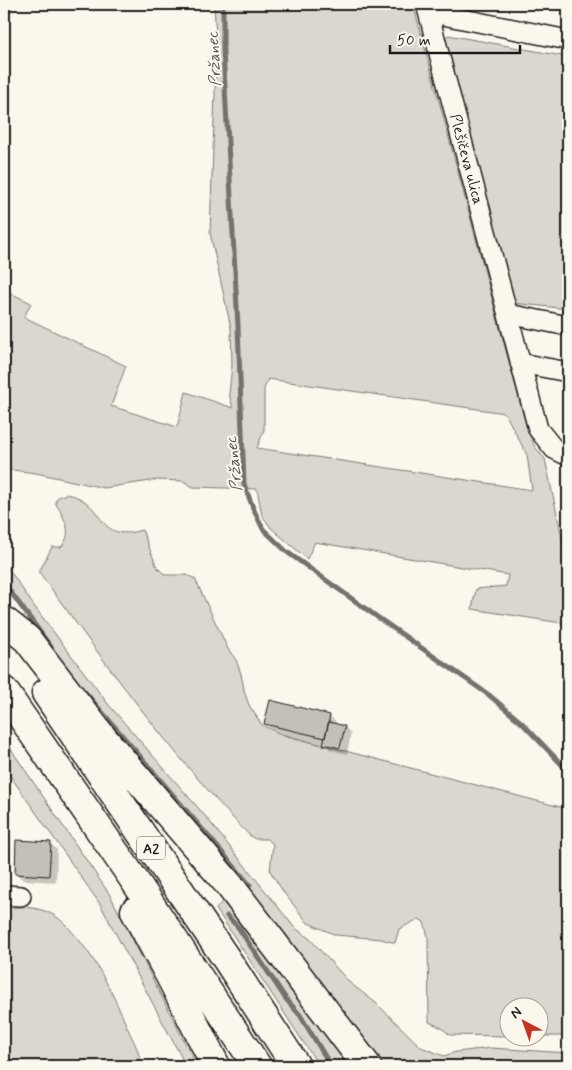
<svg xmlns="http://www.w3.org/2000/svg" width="572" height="1070" font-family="Mynerve,sans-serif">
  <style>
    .green { fill: #dad7ce; stroke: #7b7a75; fill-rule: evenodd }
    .shadow { fill: #0003 }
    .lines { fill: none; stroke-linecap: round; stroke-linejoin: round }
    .stream { stroke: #74726e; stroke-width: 5 }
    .building { fill: #c3c0b8; stroke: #1c1c1c }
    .street-casing { stroke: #1c1c1c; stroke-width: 22 }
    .highway-casing { stroke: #1c1c1c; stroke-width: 31 }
    .street { stroke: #fbf7ec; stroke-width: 19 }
    .highway { stroke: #fbf7ec; stroke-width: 28 }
    .labels { text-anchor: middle; stroke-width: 4; stroke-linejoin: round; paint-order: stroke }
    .shield { fill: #fbf7ec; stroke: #5f5e5a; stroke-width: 1 }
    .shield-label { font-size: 14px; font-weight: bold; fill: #1c1c1c }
    .street-label { font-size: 15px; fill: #1c1c1c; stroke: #fbf7ec }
    .water-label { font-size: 16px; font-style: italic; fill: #575653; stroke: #fbf7ec }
  </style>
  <rect width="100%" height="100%" fill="#fbf7ec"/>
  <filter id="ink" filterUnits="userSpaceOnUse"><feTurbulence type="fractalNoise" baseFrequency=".02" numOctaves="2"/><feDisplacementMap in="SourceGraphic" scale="10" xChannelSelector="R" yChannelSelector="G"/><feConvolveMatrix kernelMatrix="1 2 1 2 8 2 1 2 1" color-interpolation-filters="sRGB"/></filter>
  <g filter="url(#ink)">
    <path class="green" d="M214,4h199l114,425 8,18 10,12 23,106v59l-96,-15 4,-20 30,-3 2,-11 -193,-33 -8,17 -36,-31 -9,-13 -5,-26 -64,-2 -10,-6 -26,-1 -53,8 -68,-15 -32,-4v-179l27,13 -7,14 102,49 -15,40 66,21 9,-35 47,16 -4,-14 3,-29 -1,-37 -21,-95 5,-141 1,-54zM268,379l237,34 22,42 5,35 -275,-42 7,-18v-41z
      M448,35l120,22v252l-55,-6 -71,-261z
      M66,494c3,1 8,1 11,3 29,12 21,46 65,33l15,37 8,8h22l8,4 33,70 8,11 5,14 4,20 4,11 13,20 18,9 288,75v227h-28v-28h-30l-1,28 -59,-1 -8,-7 -13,-6 -1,-85 -4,-15 -5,-3 -20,10 -4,14 -14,-4 -45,-4 -28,-12 -24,-30 -14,-22 3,-27 -6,-5h-12l-6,-4c-78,-81 -144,-172 -210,-263l13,-25h9c14,-15 2,-30 -6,-45l3,-5z
      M4,562l30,44 74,98 98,113 88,110 16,12 40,44 26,20 45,44 23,9 12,-4 35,-4 77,5v13h-187l-94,-130 -61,-77 -124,-146 -72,-94 -26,-37z
      M4,739l106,156 87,171h-11l-86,-162 -96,-137z
      M225,899l128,167h-34l-103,-157z
      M22,907c18,1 32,5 45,19 27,28 45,65 60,101 6,13 13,25 14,39h-137v-158z"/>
    <path class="shadow" d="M330,716l10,10 5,1 6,6 -4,21 -16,-4 -4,-4 -51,-12 -10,-10z
      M50,843l7,7 -1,32 -33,-2 -7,-7z"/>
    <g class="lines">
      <path class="stream" d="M223,4v47l15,275 6,158 9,24 10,21 24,23 93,67 109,76 33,28 46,48
        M4,583l47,64
        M85,692l165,193
        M227,916l11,11 48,72 14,16 31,51"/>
    </g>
    <path class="building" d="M270,700l60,15 -5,23 -61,-14z
      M329,722l16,4 -5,22 -17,-4z
      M16,840l35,2 -2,34 -34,-2z"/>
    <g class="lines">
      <g class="street-casing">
        <path id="street" d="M426,4l112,425 16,20 14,7
          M428,12l140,28
          M508,314l60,12
          M520,363l48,9
          M4,895l17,1"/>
      </g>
      <g class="highway-casing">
        <path id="highway" d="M4,621l23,18 76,99 127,148 137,180
          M4,691l137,199 116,176
          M46,693l181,267 69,106
          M135,911l36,67 45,88"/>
      </g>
      <use href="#street" class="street"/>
      <use href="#highway" class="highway"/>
    </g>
  </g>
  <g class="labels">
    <rect class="shield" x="137" y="836.5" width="28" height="23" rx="4"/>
    <g class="shield-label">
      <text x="151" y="853">A2</text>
    </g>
    <g class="street-label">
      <text transform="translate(467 159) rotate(75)" y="5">Plešičeva ulica</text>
    </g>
    <g class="water-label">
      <text transform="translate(213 59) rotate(-93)" y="6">Pržanec</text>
      <text transform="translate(233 464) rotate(-96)" y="6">Pržanec</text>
    </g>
  </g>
  <rect width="572" height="1070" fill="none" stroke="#fbf7ec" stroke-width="20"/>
  <rect x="10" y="10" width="552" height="1050" fill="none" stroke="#1c1c1c" stroke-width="2" filter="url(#ink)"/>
  <g transform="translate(524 1022) rotate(319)"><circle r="24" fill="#fbf7ec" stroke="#a29f99"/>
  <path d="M0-4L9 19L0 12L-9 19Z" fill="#c8321e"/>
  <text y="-8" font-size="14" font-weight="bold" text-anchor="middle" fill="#1c1c1c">N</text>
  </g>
  <path d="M390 45v8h130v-8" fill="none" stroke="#1c1c1c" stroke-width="2.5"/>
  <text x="397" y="45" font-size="15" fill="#1c1c1c" stroke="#fbf7ec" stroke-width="4" paint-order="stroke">50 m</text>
</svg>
